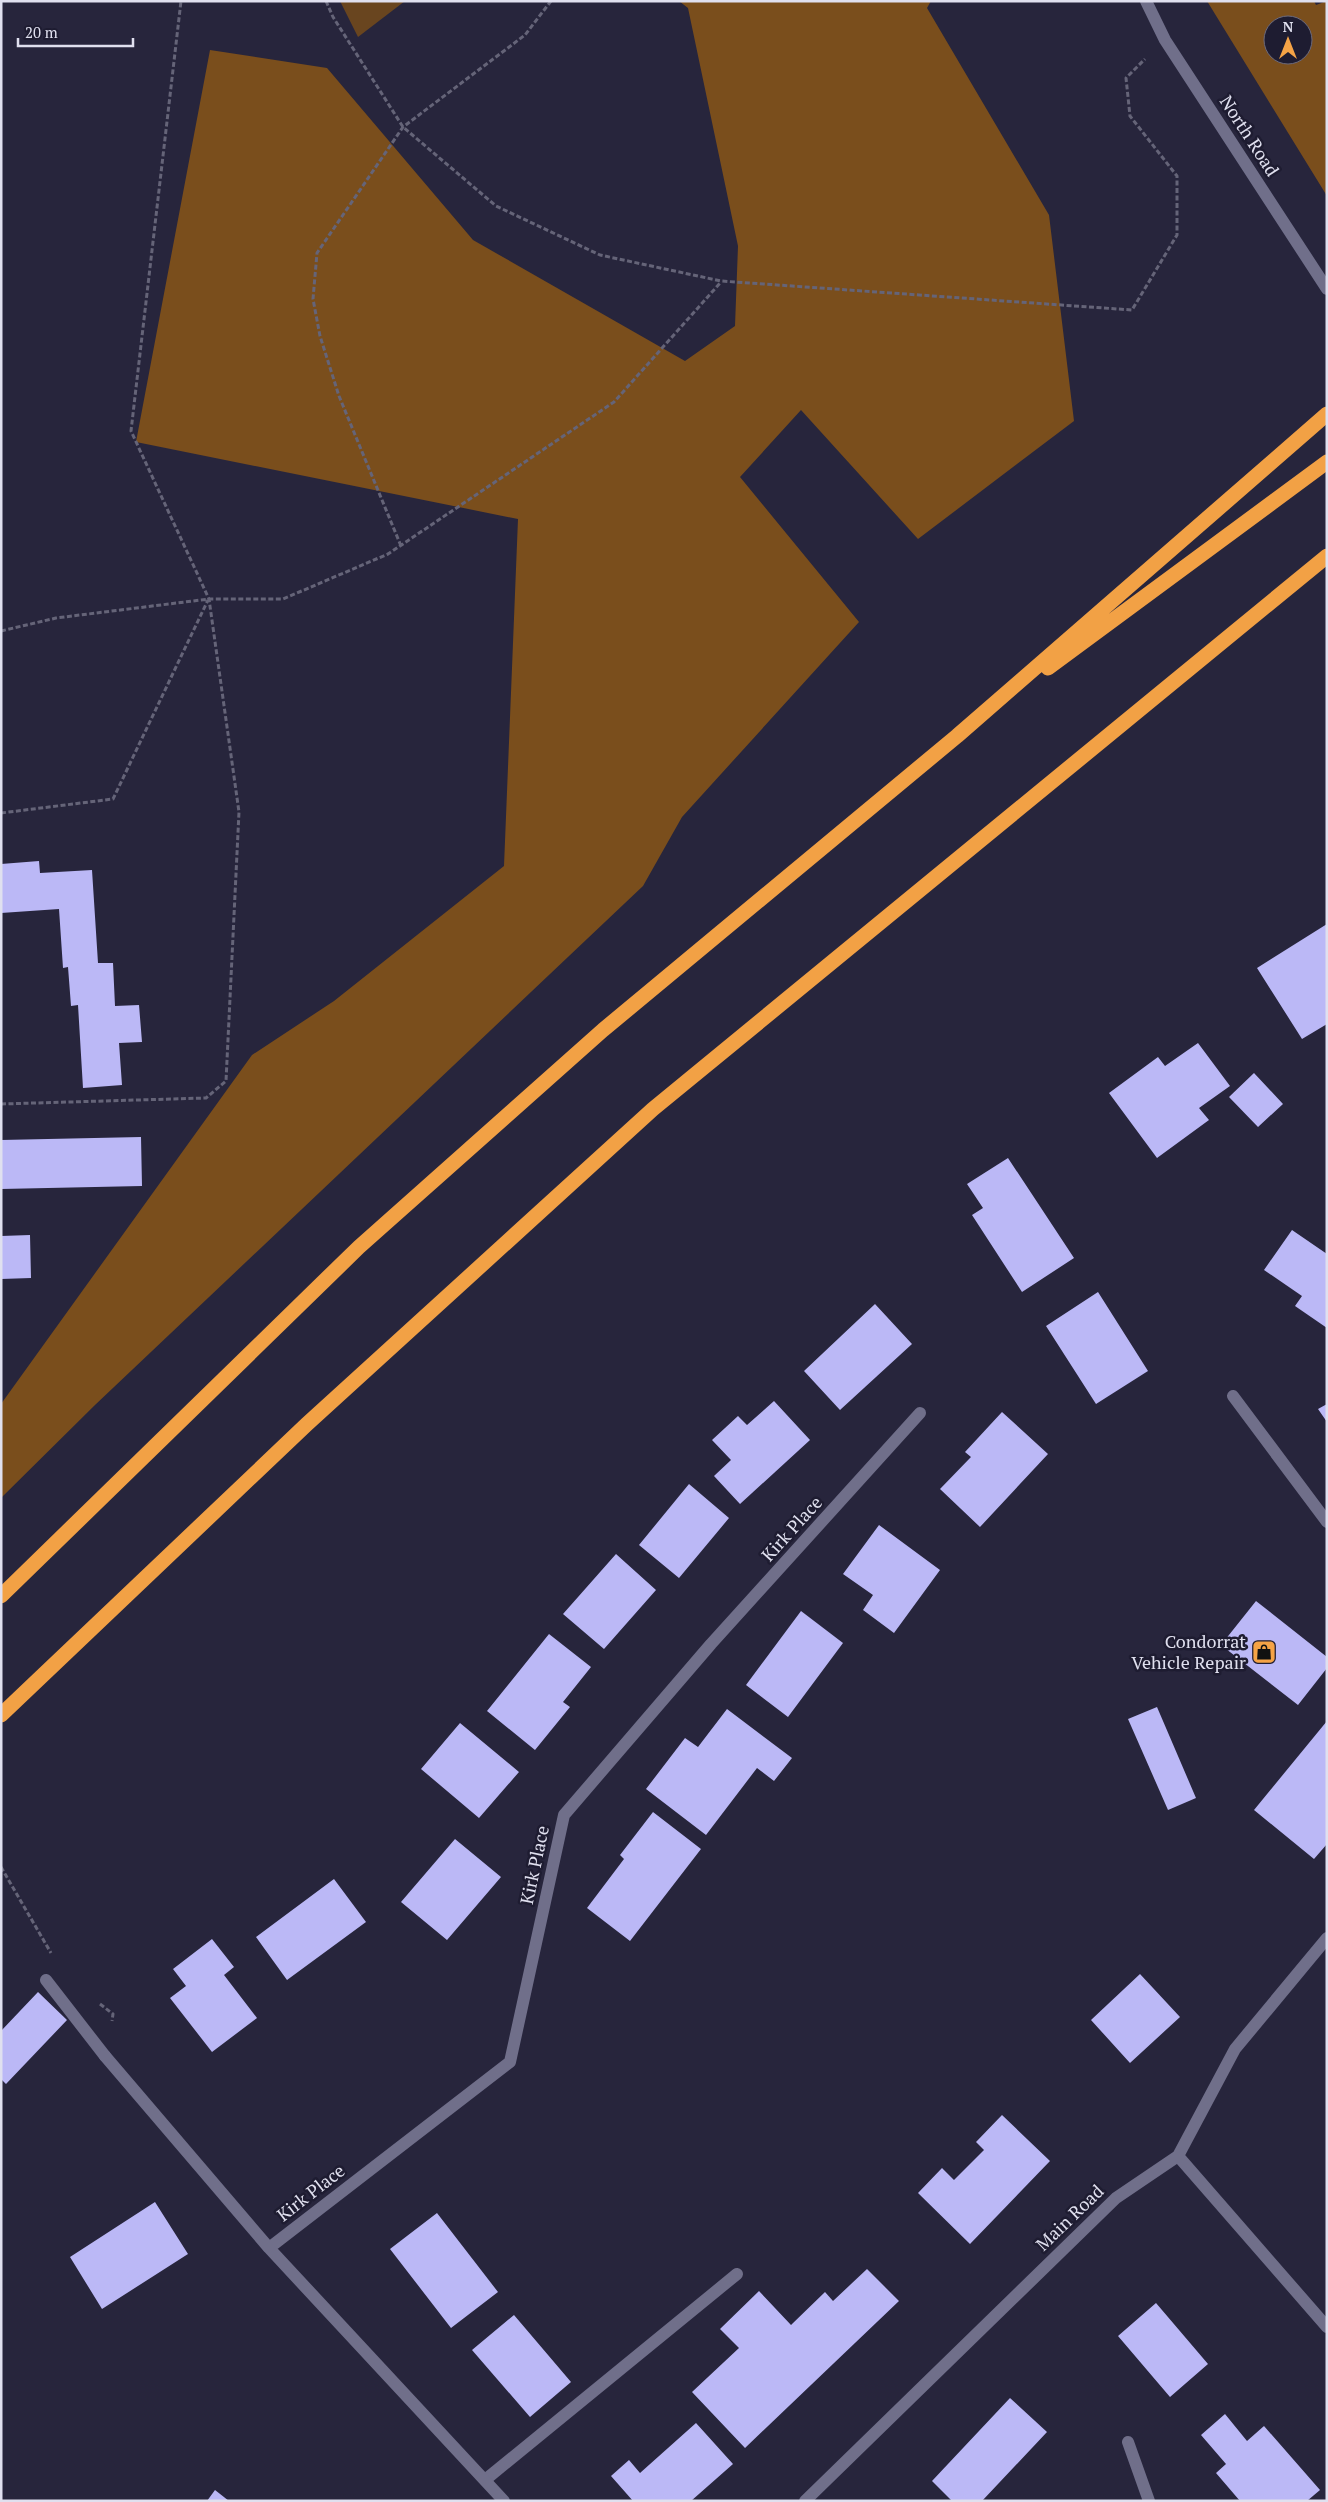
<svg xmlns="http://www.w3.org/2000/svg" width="1328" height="2502" font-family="'PT Serif',serif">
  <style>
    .green { fill: #69451f }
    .forest { fill: #7a4e1c; fill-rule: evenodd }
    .building { fill: #bbb8f6 }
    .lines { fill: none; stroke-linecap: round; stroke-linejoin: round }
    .path { stroke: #656478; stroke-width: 3; stroke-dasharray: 5 2.5; stroke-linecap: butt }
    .lane { stroke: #706f8a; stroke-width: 12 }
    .street { stroke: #706f8a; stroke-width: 12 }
    .secondary { stroke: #706f8a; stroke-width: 12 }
    .highway { stroke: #f2a145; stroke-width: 15 }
    .labels { text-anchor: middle; stroke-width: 5; stroke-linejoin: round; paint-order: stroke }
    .street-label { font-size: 18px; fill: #e0e0ef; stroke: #1e1c31 }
    .poi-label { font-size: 18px; fill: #e0e0ef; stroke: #1e1c31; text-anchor: end }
  </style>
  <rect width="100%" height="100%" fill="#27253c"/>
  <path class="green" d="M340,1h65l-47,36z"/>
  <path class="forest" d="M679,1h252l-4,7 122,207 25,206 -156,118 -117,-129 -61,67 119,145 -177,195 -39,69 -548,519 -94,93v-94l251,-349 82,-54 170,-135 14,-347 -382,-77 74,-392 117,18 146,172 212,121 50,-35 3,-80 -50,-238z
    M1207,1h107l2,4 11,-4v195zM1273,25h30v30h-30z"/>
  <path class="building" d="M39,861l1,12 52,-3 6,93h15l2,43 24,-1 3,37 -23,1 3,42 -39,3 -5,-83 -7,1 -3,-39 -5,1 -4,-59 -58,4v-49z
    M1327,924v100l-25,15 -45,-71z
    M1198,1043l32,43 -31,22 10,12 -52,38 -48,-65 49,-36 7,9z
    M1254,1073l29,31 -25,23 -29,-30z
    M141,1137l1,49 -141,3v-49z
    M1008,1158l66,100 -52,34 -50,-77 11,-7 -16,-24z
    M1292,1230l35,24v74l-32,-22 7,-10 -38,-26z
    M30,1235l1,43 -30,1v-43z
    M1098,1292l50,79 -52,33 -50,-78z
    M875,1304l37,40 -72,66 -36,-39z
    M774,1401l36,39 -70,64 -26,-28 17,-16 -19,-20 26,-24 9,9z
    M1327,1404v18l-9,-13z
    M1002,1412l46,42 -68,73 -40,-38 31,-32 -6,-5z
    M689,1484l40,34 -50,60 -40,-33z
    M879,1525l61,45 -46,63 -31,-23 10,-15 -30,-21z
    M616,1554l40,36 -52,59 -41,-35z
    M1256,1601l71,56v11l-29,37 -77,-60z
    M801,1611l42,32 -55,74 -42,-32z
    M549,1634l42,33 -28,35 7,5 -35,43 -48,-39z
    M1157,1707l39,91 -28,12 -40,-91z
    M727,1709l65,49 -18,23 -17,-13 -51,67 -60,-46 39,-51 13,9z
    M1327,1721v123l-13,15 -60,-49z
    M460,1723l59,49 -40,46 -58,-49z
    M653,1812l48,37 -71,92 -43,-33 37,-49 -4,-4z
    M455,1839l46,38 -54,63 -46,-38z
    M334,1879l32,43 -79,58 -31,-43z
    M212,1939l22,28 -10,8 33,43 -45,34 -42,-54 16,-12 -13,-17z
    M1140,1974l40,43 -50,46 -39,-43z
    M38,1992l29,28 -61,64 -5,-5v-48z
    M1002,2115l48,46 -80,83 -52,-51 24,-25 12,12 30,-30 -8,-8z
    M155,2202l33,52 -86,55 -32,-52z
    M437,2213l61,79 -47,36 -61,-79z
    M867,2269l32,32 -154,147 -53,-56 47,-44 -19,-19 39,-38 32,34 34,-33 8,9z
    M1156,2303l52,61 -38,33 -52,-61z
    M514,2315l57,67 -41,35 -58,-67z
    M1010,2398l37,34 -65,69h-30l-20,-20z
    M1225,2414l22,27 17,-15 56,64 -13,11h-67l-24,-28 10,-9 -25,-29z
    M696,2423l37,41 -42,37h-58l-22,-25 18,-16 11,13z
    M215,2490l14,11h-22z"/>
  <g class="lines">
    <path class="path" d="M326,1l7,16 70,110 93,79 104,49 121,26 411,29 45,-75v-59l-47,-60 -4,-38 19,-19
      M401,546l-62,-150 -19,-60 -7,-37 4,-46 86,-126 122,-92 26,-34
      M1,631l55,-13 153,-19h74l105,-45 226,-152 107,-120
      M1,813l112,-14 95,-199
      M1,1104l205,-6 20,-17 13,-269 -30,-213 -78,-168 50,-430
      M1,1867l50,86
      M100,2004l13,10 -1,7"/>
    <path class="lane" d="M1233,1396l94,126
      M46,1980l59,76
      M485,2480l252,-206"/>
    <path class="street" d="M105,2056l164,192 235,253
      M269,2248l241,-186 54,-247 147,-171 209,-231
      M1128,2442l21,59"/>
    <path class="secondary" d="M1146,1l19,39 162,249
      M1178,2156l149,171
      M805,2501l311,-303 62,-42 57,-107 92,-111"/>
    <path class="highway" d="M1048,668l279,-206
      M1,1596l358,-349 244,-217 354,-294 370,-322
      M1,1715l306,-291 346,-315 674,-553"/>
  </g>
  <defs>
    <g id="shop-square" transform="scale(1.25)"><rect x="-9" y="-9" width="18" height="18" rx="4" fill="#f5a346" stroke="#1e1c31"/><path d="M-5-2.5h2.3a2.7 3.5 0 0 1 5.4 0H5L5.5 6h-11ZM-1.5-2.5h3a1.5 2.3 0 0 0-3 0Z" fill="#111"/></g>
  </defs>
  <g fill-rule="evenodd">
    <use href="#shop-square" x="1264" y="1652"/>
  </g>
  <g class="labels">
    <g class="street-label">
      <text transform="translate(1249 136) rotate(57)" y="6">North Road</text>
      <text transform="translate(792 1529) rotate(-48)" y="6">Kirk Place</text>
      <text transform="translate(535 1865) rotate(-78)" y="6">Kirk Place</text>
      <text transform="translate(311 2193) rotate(-38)" y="6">Kirk Place</text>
      <text transform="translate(1070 2218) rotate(-44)" y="6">Main Road</text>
    </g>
    <g class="poi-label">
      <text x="1246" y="1648">Condorrat<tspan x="1246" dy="21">Vehicle Repair</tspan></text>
    </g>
  </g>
  <rect width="1328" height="2502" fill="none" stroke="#e0e0ef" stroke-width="5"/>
  <g transform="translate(1288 40)"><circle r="24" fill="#1e1c31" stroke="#6c6a7d"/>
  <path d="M0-4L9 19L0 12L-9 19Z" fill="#f5a346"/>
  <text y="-8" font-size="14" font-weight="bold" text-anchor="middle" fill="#e0e0ef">N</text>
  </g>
  <path d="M18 38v8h115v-8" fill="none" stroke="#e0e0ef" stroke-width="2.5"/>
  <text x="25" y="38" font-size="15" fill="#e0e0ef" stroke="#1e1c31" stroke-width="4" paint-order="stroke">20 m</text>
</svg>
